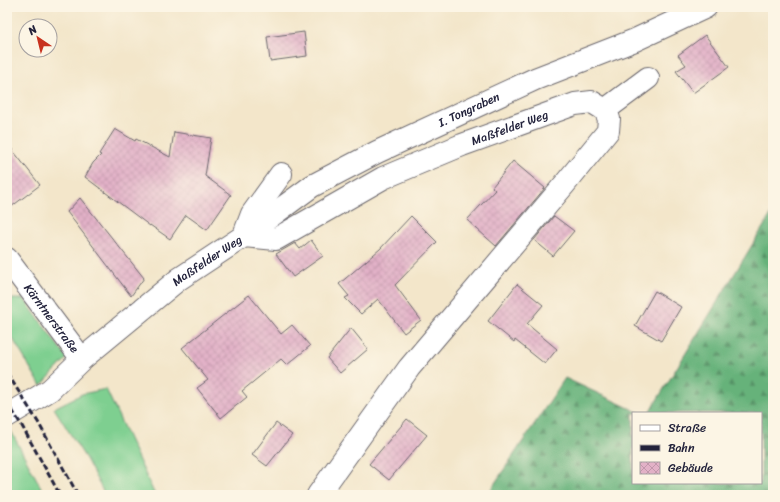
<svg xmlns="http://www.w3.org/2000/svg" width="780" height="502" font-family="Sriracha,sans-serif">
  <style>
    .grass { fill: #7ecf90; stroke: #507866 }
    .forest { fill: url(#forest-firs); stroke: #446a5a }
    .building { fill: url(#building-cross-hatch) }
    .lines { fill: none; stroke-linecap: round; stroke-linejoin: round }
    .minor-casing { stroke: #6b676d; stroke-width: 24 }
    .minor { stroke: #fff; stroke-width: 22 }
    .rail { stroke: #22223b; stroke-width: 3; stroke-dasharray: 6 3; stroke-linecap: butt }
    .labels { text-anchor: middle; stroke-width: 3; stroke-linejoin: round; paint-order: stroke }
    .street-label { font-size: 12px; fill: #22223b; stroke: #fcf5e5 }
  </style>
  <defs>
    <pattern id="forest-firs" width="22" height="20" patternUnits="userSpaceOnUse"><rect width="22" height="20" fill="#66b27a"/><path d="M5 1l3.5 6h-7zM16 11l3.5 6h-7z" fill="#549065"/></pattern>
    <pattern id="building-cross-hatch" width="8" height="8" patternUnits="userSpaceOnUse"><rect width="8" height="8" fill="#e2b1c7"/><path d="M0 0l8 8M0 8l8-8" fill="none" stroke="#c298ac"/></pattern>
  </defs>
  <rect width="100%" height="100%" fill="#fcf5e5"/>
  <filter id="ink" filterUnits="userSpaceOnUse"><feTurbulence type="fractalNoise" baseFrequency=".025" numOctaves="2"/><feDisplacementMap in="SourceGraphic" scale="8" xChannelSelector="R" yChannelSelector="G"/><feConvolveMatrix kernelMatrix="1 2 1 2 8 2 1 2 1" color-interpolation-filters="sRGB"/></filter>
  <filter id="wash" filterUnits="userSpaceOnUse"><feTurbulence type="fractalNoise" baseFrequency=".012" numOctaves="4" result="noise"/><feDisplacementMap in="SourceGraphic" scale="16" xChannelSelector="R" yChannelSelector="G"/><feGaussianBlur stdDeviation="0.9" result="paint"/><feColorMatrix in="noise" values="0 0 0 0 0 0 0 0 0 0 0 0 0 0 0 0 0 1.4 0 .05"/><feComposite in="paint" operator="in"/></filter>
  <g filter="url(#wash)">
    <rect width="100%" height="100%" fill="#f3e6ca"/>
    <path class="grass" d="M7,293l5,6h12l43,59 -26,28 -34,-57z
      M106,389l49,106h-50l-19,-36 -32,-51 28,-14z
      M11,431l34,64h-37l-1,-1v-61z"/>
    <path class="forest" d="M773,211v284h-286l78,-117 75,35h-7v70h128v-70h-112z"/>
    <g id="blocks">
      <path class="building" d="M304,32l3,24 -37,5 -3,-24z
        M705,35l24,32 -36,26 -17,-22 10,-6 -8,-10z
        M115,129l20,12 1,-2 34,18 4,-25 37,6 -6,38 26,19 -24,35 -21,-15 -16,24 -20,-14v1l-65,-49 8,-14 8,-8 -2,-1z
        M7,143l33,42 -33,25z
        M513,161l32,27 -49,58 -29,-26 28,-30 -3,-3z
        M80,198l64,80 -13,18 -64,-84z
        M411,216l26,26 -42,43 26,35 -17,13 -26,-34 -17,15 -16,-16 4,-2 -10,-12 41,-35z
        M554,216l20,15 -21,25 -19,-16z
        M311,240l12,16 -30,21 -17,-23 19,-11 5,6z
        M517,284l26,21 -16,19 30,25 -12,15 -30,-24 -1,2 -26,-21z
        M655,291l26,16 -20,34 -26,-15z
        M249,295l32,39 11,-9 18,21 -23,19 -6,-6 -39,32 5,6 -26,21 -24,-30 11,-8 -26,-32z
        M351,328l17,21 -28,24 -13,-15z
        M407,419l20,16 -38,45 -20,-16z
        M276,423l16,12 -25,31 -15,-11z"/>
    </g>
  </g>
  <g filter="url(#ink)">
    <use href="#blocks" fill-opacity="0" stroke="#6b676d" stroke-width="1"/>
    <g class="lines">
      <g class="minor-casing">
        <g id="minor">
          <path d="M605,110l43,-32"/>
          <path d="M244,235l8,-21 29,-40"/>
          <path id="s1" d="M244,236l68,-50 65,-34 158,-73 100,-39 71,-33"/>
          <path id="s2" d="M7,259l75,100"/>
          <path id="s3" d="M7,416l43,-26 32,-31 97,-80 65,-43 32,3 107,-61 79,-33 113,-41 17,-2 13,8 4,9 -1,12 -44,54 -155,183 -91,127"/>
        </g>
      </g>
      <use href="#minor" class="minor"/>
      <path class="rail" d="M7,373l31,49 40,73
        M7,402l15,24 38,69"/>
    </g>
  </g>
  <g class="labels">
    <g class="street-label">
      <text dy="4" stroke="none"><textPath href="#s1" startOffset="259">I. Tongraben</textPath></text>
      <text dy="4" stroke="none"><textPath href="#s3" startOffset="590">Maßfelder Weg</textPath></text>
      <text dy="4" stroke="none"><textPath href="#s3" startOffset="254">Maßfelder Weg</textPath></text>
      <text dy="4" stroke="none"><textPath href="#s2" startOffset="74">Kärntnerstraße</textPath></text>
    </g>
  </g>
  <rect width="780" height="502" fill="none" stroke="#fcf5e5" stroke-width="24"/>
  <rect x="632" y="412" width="130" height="72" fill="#fcf5e5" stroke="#a5a1a1"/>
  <rect x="640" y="425" width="20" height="6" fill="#ffffff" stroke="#a5a1a1"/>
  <text x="668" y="432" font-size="12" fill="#22223b">Straße</text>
  <rect x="640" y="445" width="20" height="6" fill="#22223b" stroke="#a5a1a1"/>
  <text x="668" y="452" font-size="12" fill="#22223b">Bahn</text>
  <rect x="640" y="462" width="20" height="12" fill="url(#building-cross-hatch)" stroke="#a5a1a1"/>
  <text x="668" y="472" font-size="12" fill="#22223b">Gebäude</text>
  <g transform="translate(38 38) rotate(325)"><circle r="19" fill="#fcf5e5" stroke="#a5a1a1"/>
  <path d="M0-3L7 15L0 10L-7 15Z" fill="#c8321e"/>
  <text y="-6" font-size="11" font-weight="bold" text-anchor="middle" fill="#22223b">N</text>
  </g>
</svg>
